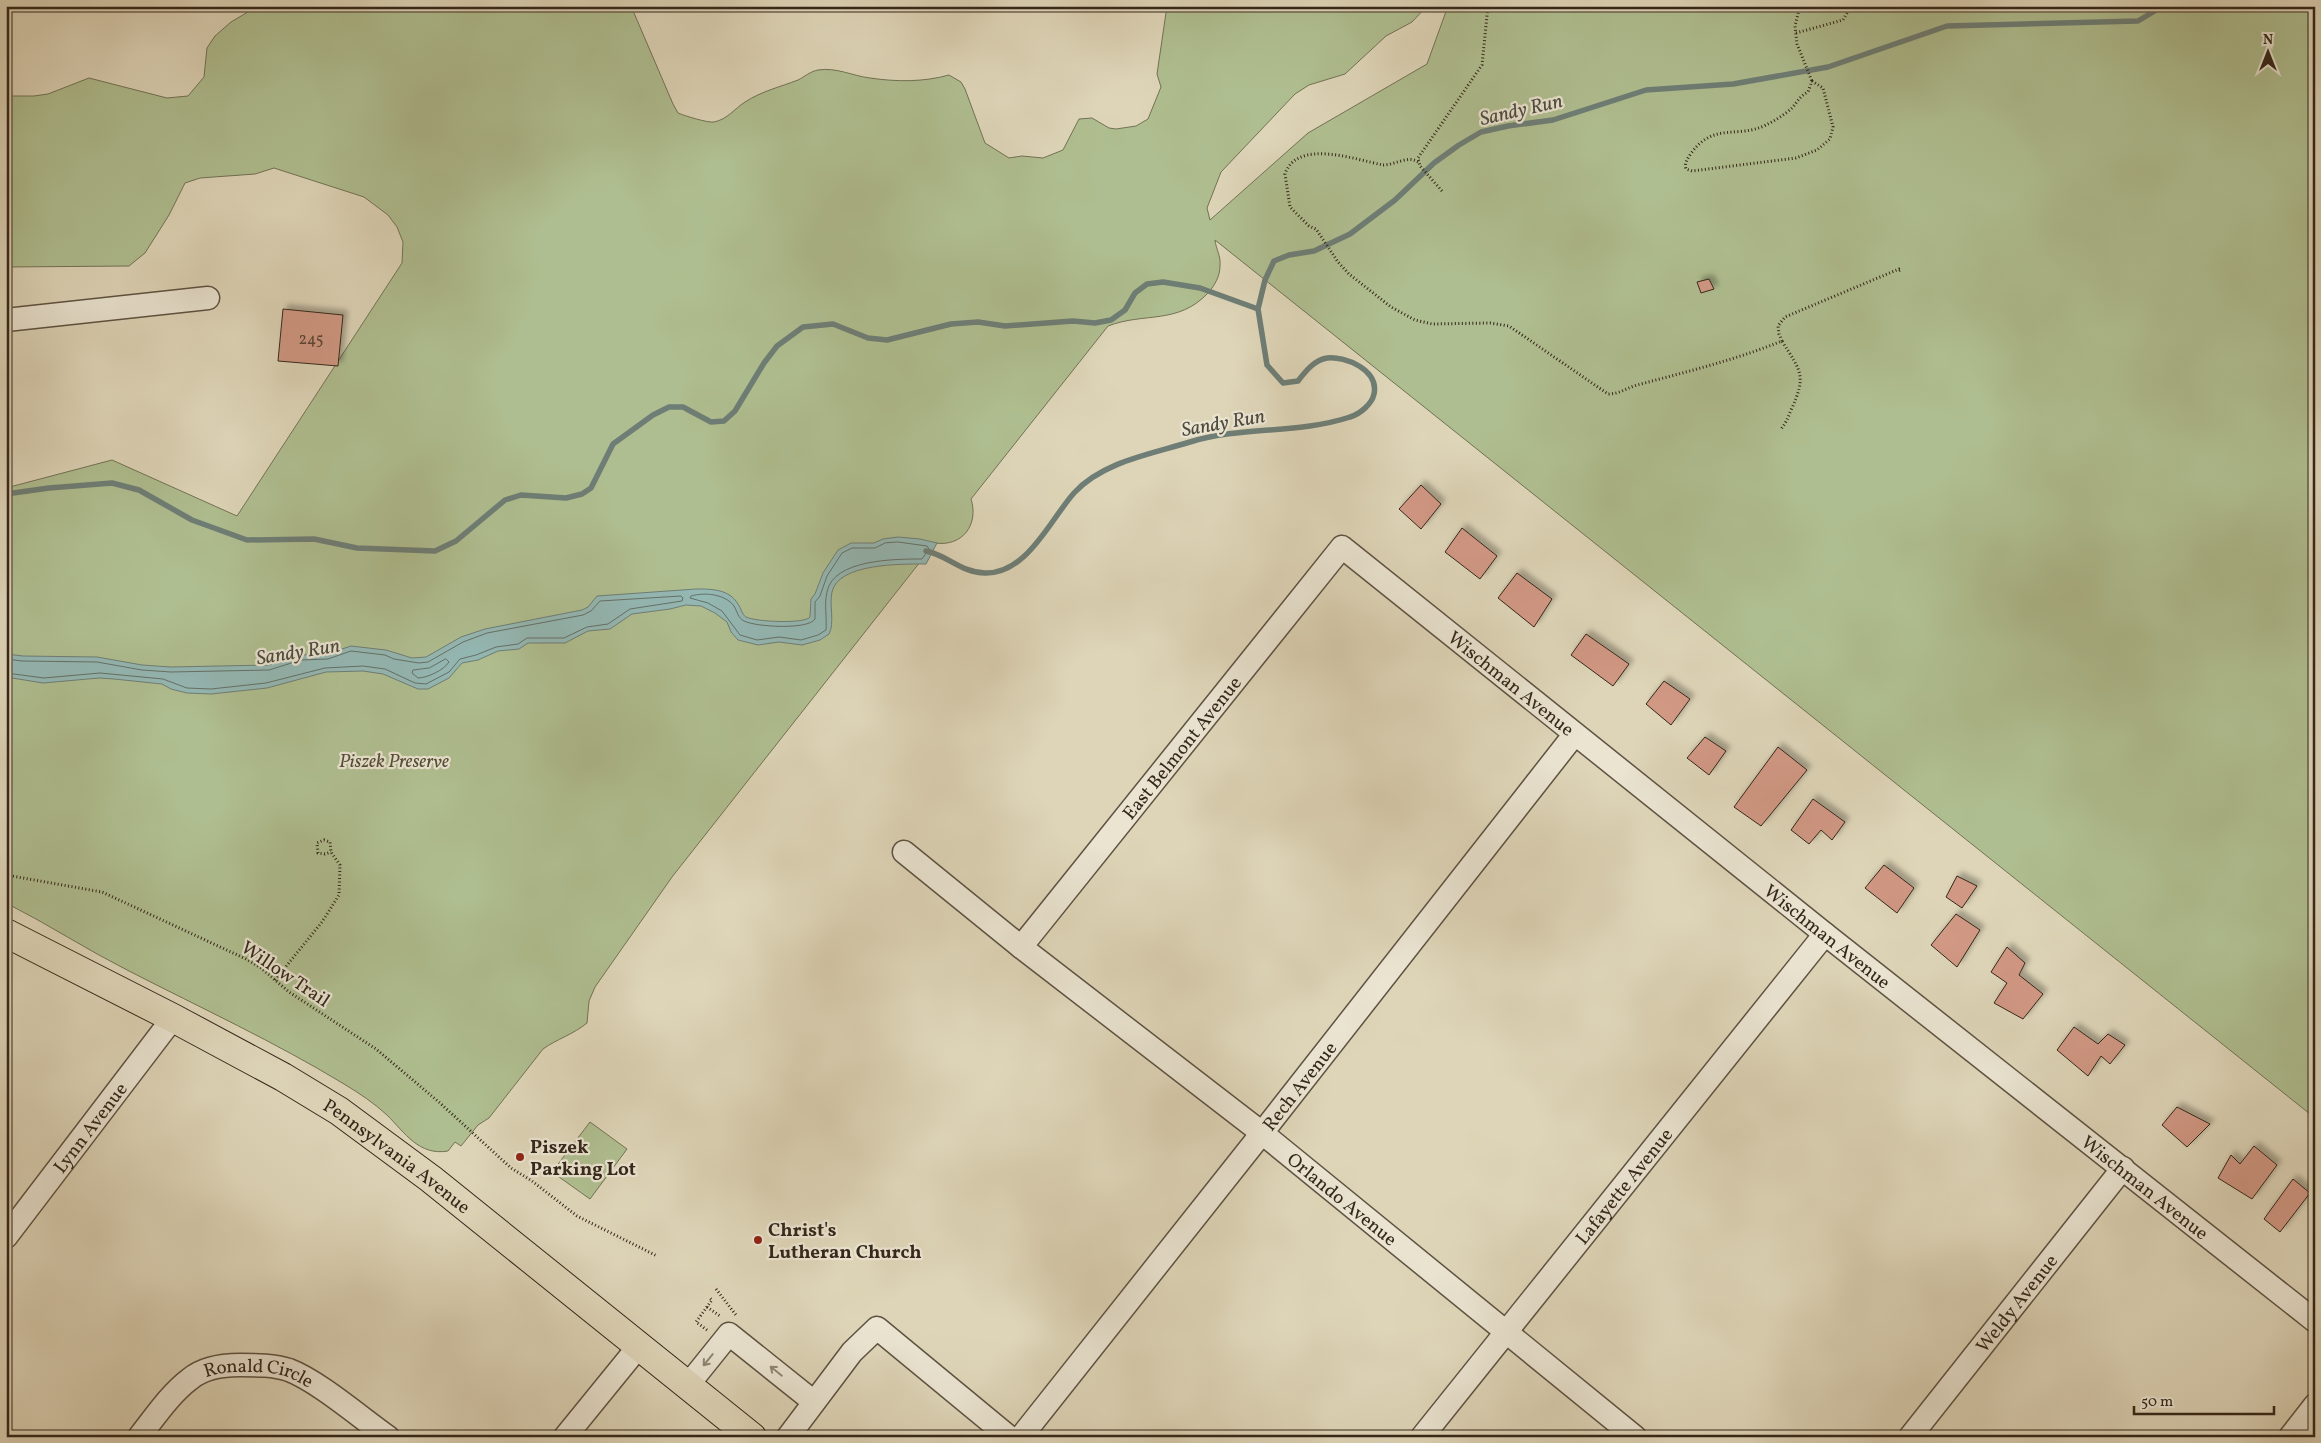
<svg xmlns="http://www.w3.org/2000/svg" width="2321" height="1443" font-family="Vollkorn,serif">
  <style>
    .green { fill: #afbe90; stroke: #727255 }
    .water { fill: #94b8b4; stroke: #6e7e76 }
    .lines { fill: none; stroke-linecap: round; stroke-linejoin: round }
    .shore { stroke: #647067; stroke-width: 1 }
    .stream { stroke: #6e7e76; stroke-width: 5.5 }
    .building { fill: #d19884; stroke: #34271a; filter: url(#shadow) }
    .minor-casing { stroke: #5e5242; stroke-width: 25 }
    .major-casing { stroke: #34271a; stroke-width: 30 }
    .path { stroke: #34271a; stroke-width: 3; stroke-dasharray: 1 2.5; stroke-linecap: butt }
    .minor { stroke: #eae4d1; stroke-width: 22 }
    .major { stroke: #ded5b8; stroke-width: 28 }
    .oneway { stroke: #8f8676 }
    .poi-dot { fill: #8f2418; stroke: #eae4d1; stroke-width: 2 }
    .labels { text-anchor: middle; stroke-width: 4.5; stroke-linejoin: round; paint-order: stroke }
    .number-label { font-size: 16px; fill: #5b4334 }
    .street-label { font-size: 19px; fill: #34271a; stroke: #eae4d1 }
    .park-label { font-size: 19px; font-style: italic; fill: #534d38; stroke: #eae4d1 }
    .poi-label { font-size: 19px; font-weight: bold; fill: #34271a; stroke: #eae4d1; text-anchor: start }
    .water-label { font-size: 20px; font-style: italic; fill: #4c4b40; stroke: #eae4d1 }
  </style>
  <defs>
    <filter id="shadow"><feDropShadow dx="4.5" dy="-4.5" stdDeviation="2.5" flood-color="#0004"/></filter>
  </defs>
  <rect width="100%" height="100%" fill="#ded5b8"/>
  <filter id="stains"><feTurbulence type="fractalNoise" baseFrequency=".004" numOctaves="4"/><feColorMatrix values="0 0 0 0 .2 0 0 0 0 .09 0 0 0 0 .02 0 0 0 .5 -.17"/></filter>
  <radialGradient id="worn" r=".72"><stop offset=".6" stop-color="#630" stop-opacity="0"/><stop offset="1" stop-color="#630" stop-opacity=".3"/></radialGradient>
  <path class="green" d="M258,6h373l42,98 5,9c7,3 30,10 36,9 14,-3 20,-13 31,-20 17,-11 35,-15 53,-22 6,-3 13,-9 20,-10 18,-3 35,6 52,8 27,4 54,4 79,-3l12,7 4,7 20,54 24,15 13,-2 21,2 20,-8 16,-31 13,-1 17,10 7,1 20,-3 12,-7 13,-32 -4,-13 10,-68h260l-15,16 -26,14 -41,38 -36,11 -14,9 -74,78 -14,36 3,12 98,-87 119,-69 21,-58h867v1112l-1100,-878c1,9 6,16 5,26 0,10 -5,19 -12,27 -30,32 -64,19 -100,33l-137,173c8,25 -8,48 -36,44l-263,334 -77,110 -6,14 -2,22c-13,11 -30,16 -44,26l-54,69 -11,7 -17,21 -6,-4 -7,9c-29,5 -43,-18 -61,-36 -13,-12 -28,-22 -43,-31 -69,-42 -143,-76 -215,-113 -42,-21 -81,-47 -123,-68v-415l106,-28 125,56 165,-253 1,-21 -6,-15 -9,-12 -24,-18 -90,-29 -19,6 -55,4 -15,5 -16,32 -24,38 -16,13 -123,1v-171h28l14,-2 41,-16 78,20 21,-2 16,-19 3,-29 8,-12 16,-14z
    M590,1122l37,27 -37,50 -38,-27z"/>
  <path class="water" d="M898,537l22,2 17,4 -11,21c-24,0 -88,-1 -94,28 -3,13 3,31 -3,42l-9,6 -18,5 -23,-3 -21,3 -20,-5 -7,-8 -4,-10 -12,-9 -14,-7 -15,-1 -16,4 -38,5 -22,15 -22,2 -23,12h-37l-9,6 -21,2 -20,9 -16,3 -13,15 -21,11h-10l-35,-15 -20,-3 -37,1 -59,16 -56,6 -24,-1 -16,-4 -9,-5 -48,-5 -15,-1 -56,5 -37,-6v-23l17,2 74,1 45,8 29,2 97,-2 33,-10 26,-1 24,-8 35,4 26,8 14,-1 35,-20 24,-8 97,-19 6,-3 9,-11 99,-7c16,0 33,0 42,15 3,4 4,11 8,13 10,5 59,7 64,0l1,-18 4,-5 8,-21 15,-23 13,-7h23l9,-4z"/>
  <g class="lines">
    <path class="shore" d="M898,542l29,4 2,3 -7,10c-26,0 -89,0 -95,33 -3,12 0,25 -1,38l-8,5 -17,5 -22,-3 -22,3 -17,-5 -18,-24 -14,-8 -18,-5 1,-2c14,-4 34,-2 43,10 3,5 4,12 10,15 12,6 64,9 71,-2v-17l5,-6 7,-20 15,-23 10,-5h23l10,-5z
      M6,659l16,2 75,1 45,8 29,2 98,-2 32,-10 27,-1 23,-8 34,4 9,4 25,4 9,-1 35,-20 24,-9 96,-18 8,-4 9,-10 81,-5 2,2 -1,3 -52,8 -22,15 -21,3 -23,11h-37l-9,6 -22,3 -20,8 -16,4 -11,13 -23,12 -11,-1 -30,-14 -22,-3 -38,2 -59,15 -55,6 -24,-1 -24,-9 -63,-6 -56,5 -38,-5
      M446,659l3,3c-5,8 -22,16 -31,16l-6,-5 1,-3 16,-2z"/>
    <path class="stream" d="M6,494l43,-6 63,-5 27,7 53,30 55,20 67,-1 43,9 78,3 21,-10 49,-41 16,-5 45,3 16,-4 9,-6 22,-44 40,-29 16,-8h14l28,15 13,-1 11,-10 29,-48 13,-17 26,-19 30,-3 35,14 19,2 64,-16 27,-2 27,4 68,-5 22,2 16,-3 14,-10 10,-17 12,-9 16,-2 37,6 58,21
      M926,551c21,4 36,22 59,22 42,1 65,-53 89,-80 28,-31 77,-39 116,-51 52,-16 109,-8 160,-25 10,-3 22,-13 24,-23 5,-24 -28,-38 -47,-36 -13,2 -22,14 -29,23l-15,2 -16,-18 -9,-56 7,-29 9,-19 15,-6 25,-4 36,-17 45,-34 39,-37 25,-18 22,-13 27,-6 45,-6 93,-30 87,-6 95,-17 119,-41 191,-5 25,-15"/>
  </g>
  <path class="building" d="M1709,279l5,10 -13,4 -4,-11z
    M283,309l60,6 -5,51 -60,-5z
    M1421,485l20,19 -20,25 -22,-20z
    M1462,528l35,28 -17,23 -35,-27z
    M1517,573l35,26 -18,28 -36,-29z
    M1586,634l43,30 -16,22 -42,-31z
    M1664,681l26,18 -19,26 -25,-21z
    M1705,737l21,14 -17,24 -22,-17z
    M1778,747l29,23 -46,56 -27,-19z
    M1813,799l32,23 -13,18 -11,-10 -12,14 -18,-14z
    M1884,865l30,23 -17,25 -32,-25z
    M1957,876l20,10 -15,22 -16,-11z
    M1956,914l24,16 -23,37 -26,-22z
    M2007,947l18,16 -6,12 24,19 -20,25 -29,-16 13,-20 -16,-11z
    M2074,1027l24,17 10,-10 17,11 -15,19 -9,-8 -13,20 -31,-26z
    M2177,1107l33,17 -23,23 -25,-22z
    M2254,1146l23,19 -25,34 -34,-21 13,-23 9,9z
    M2293,1179l17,14 -30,39 -16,-13z"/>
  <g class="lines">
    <g class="minor-casing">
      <g id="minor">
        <path d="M6,320l202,-22"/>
        <path id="s1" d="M904,852l117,95 241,186 373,304"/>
        <path id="s2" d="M1021,947l321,-400 483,387 490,387"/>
        <path id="s3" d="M6,1237l167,-219"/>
        <path d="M688,1385l41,-51 85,68"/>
        <path id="s4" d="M139,1437c16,-20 31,-43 51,-58 13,-11 33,-14 50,-14 17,0 34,0 49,5 29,11 72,48 99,67"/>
        <path d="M565,1437l74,-91"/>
        <path d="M788,1437l64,-85 25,-24 132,109"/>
        <path id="s5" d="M1021,1437l241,-304 312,-398"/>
        <path id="s6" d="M1422,1437l403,-503"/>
        <path id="s7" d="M1910,1437l213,-269"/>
        <path d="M2290,1437l25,-32"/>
      </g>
    </g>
    <g class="major-casing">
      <g id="major">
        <path id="s8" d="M6,933l167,85 110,59 56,34 92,68 321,258"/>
      </g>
    </g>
    <path class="path" d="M1800,6l-5,20 2,18 15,37
      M1796,33l47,-13 8,-14
      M1812,81l11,7 10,39 -3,12 -13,11 -21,8 -104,13 -6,-2c-2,-6 2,-11 6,-17 23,-30 45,-13 74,-27 8,-4 20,-11 26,-17 6,-7 8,-12 16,-16z
      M1418,162c-10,-7 -23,3 -35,3 -26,-5 -86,-27 -98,9l5,33 19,19 7,3 22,33 11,12 42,33 24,13 17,4 58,-1 19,3 99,68c11,0 19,-6 29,-9 49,-13 98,-25 145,-44 19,31 25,34 9,69 -3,8 -5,13 -11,20
      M1442,191l-22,-25 -2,-8 64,-93 6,-59
      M1782,341l-3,-7 -1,-8 7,-9 114,-48 2,1 -3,1
      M6,875l96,17 144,67 15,9 28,24 87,57 64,54 71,65 21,13 45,35 80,40
      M275,980l47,-58 17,-27 1,-30 -9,-13 -1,-10 -6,-2 -7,3 1,10 7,1 6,-2
      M716,1289l20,26
      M707,1307l13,9
      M707,1330l-11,-8 16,-22 -2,-2"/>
    <use href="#minor" class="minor"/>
    <use href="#major" class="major"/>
  </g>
  <defs><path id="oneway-shaft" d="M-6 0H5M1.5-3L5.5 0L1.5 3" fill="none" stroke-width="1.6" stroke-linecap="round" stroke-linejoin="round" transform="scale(1.25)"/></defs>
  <g class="oneway">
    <use href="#oneway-shaft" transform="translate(708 1360) rotate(129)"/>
    <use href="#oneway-shaft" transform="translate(776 1371) rotate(-141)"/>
  </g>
  <g class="poi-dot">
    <circle cx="520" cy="1157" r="5"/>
    <circle cx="758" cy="1240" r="5"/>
  </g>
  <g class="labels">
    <g class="number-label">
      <text x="311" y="344">245</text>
    </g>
    <g class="street-label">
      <text dy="7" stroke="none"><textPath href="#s2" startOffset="730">Wischman Avenue</textPath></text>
      <text dy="7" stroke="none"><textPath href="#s2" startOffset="256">East Belmont Avenue</textPath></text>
      <text dy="7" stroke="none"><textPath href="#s2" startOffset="1135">Wischman Avenue</textPath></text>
      <text transform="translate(286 973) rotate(34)" y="7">Willow Trail</text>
      <text dy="7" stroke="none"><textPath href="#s5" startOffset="448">Rech Avenue</textPath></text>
      <text dy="7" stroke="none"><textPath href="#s3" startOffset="138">Lynn Avenue</textPath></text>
      <text dy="7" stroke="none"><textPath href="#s8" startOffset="451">Pennsylvania Avenue</textPath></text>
      <text dy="7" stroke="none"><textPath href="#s6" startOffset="322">Lafayette Avenue</textPath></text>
      <text dy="7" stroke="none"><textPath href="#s2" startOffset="1540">Wischman Avenue</textPath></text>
      <text dy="7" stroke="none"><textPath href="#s1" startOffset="559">Orlando Avenue</textPath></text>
      <text dy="7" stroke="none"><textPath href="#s7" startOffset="171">Weldy Avenue</textPath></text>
      <text dy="7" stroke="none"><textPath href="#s4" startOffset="150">Ronald Circle</textPath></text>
    </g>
    <g class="park-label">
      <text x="394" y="767">Piszek Preserve</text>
    </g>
    <g class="poi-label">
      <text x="530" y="1153">Piszek<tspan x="530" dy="22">Parking Lot</tspan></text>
      <text x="768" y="1236">Christ's<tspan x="768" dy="22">Lutheran Church</tspan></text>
    </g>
    <g class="water-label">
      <text transform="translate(1521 109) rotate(-13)" y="7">Sandy Run</text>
      <text transform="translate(1223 422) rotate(-10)" y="7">Sandy Run</text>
      <text transform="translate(298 651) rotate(-9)" y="7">Sandy Run</text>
    </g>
  </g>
  <rect width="2321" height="1443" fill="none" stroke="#ded5b8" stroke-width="25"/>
  <rect x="8" y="8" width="2306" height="1428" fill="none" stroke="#34271a" stroke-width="2.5"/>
  <rect x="12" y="12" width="2296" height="1418" fill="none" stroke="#34271a"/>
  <g transform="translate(2268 52)" stroke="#eae4d1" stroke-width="4" paint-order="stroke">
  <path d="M0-4L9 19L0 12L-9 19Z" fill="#34271a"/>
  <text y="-8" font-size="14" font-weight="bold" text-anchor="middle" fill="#34271a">N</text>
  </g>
  <path d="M2134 1406v8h140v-8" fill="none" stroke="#34271a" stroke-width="2.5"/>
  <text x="2141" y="1406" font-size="15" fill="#34271a" stroke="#eae4d1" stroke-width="4" paint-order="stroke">50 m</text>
  <rect width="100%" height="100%" filter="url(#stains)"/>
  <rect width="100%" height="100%" fill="url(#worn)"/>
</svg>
